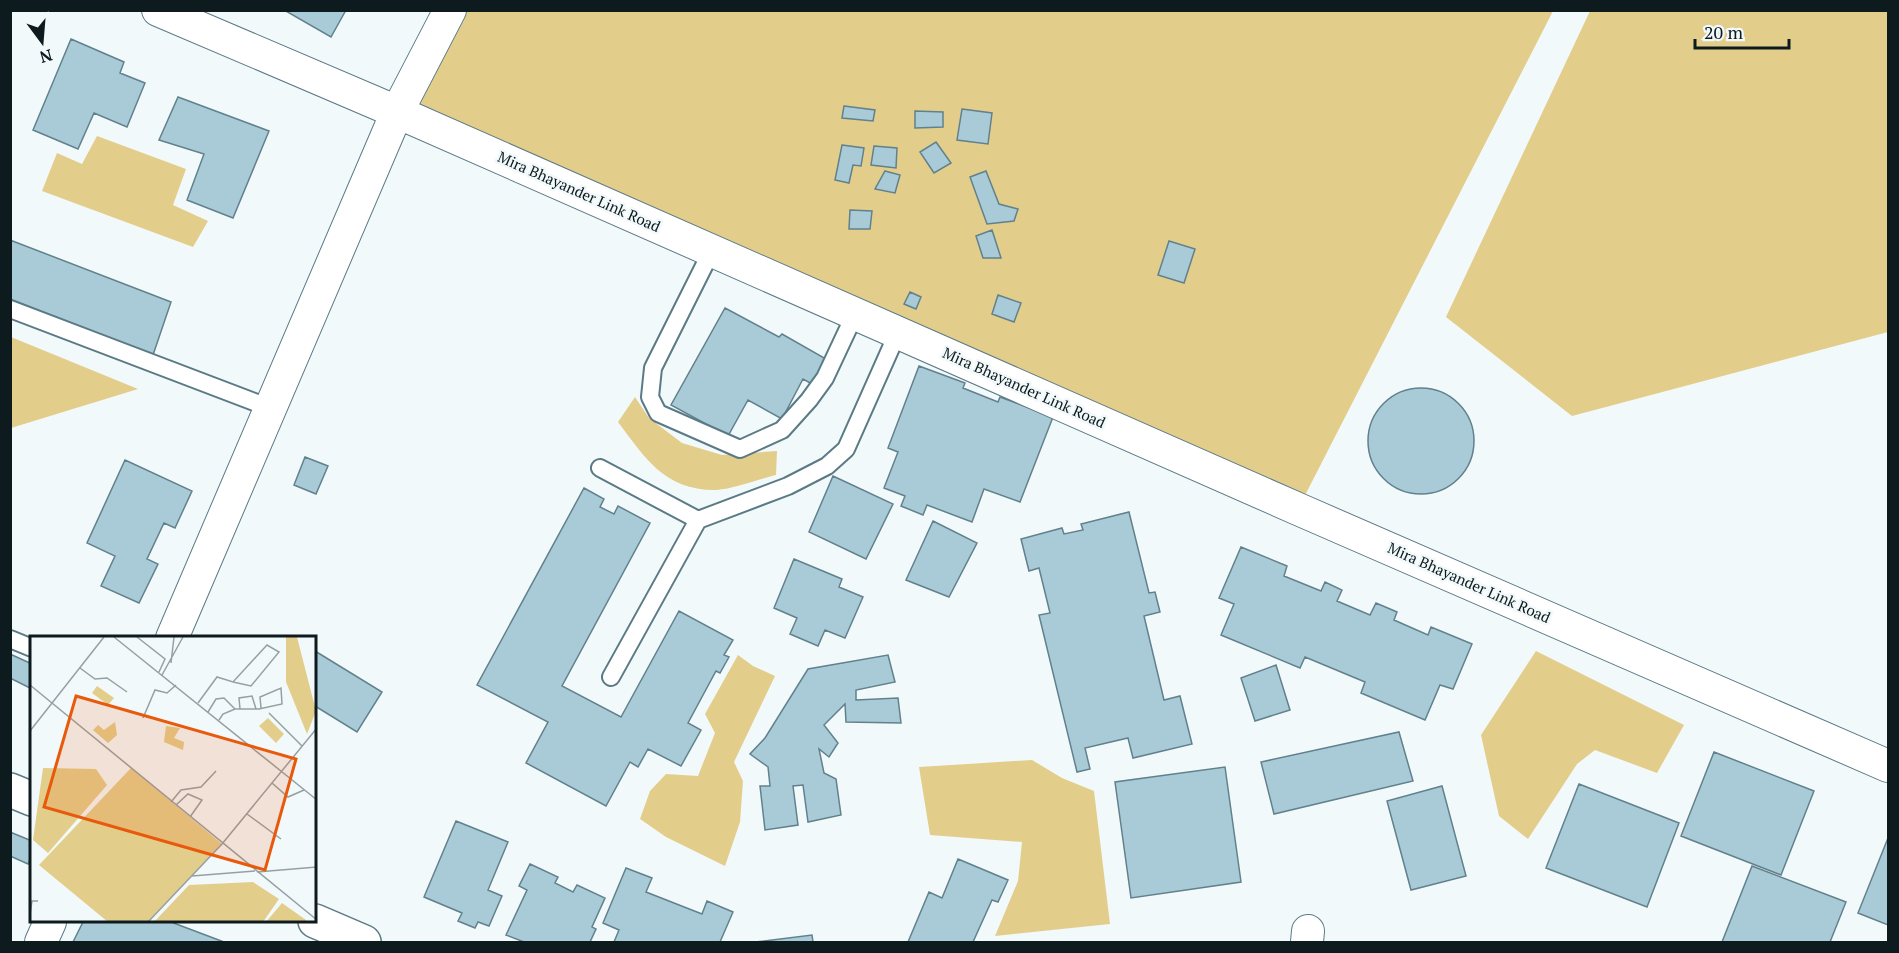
<svg xmlns="http://www.w3.org/2000/svg" width="1899" height="953" font-family="'PT Serif',serif">
  <style>
    .green { fill: #e3cd8a }
    .building { fill: #a9cbd7; stroke: #61818c; stroke-width: 1.5 }
    .lines { fill: none; stroke-linecap: round; stroke-linejoin: round }
    .service-casing { stroke: #5a7a85; stroke-width: 20 }
    .minor-casing { stroke: #5a7a85; stroke-width: 34 }
    .tertiary-casing { stroke: #5a7a85; stroke-width: 36 }
    .service { stroke: #fff; stroke-width: 16 }
    .minor { stroke: #fff; stroke-width: 32 }
    .tertiary { stroke: #fff; stroke-width: 33 }
    .labels { text-anchor: middle; stroke-width: 5; stroke-linejoin: round; paint-order: stroke }
    .street-label { font-size: 15px; fill: #0d1a1e; stroke: #f2f9fb }
    .inset-road { fill: none; stroke: #96a0a3; stroke-width: 1.5 }
    .view { fill: #e8590c; fill-opacity: 0.15; stroke: #e8590c; stroke-width: 3 }
    .inset-edge { fill: none; stroke: #0d1a1e; stroke-width: 3 }
  </style>
  <rect width="100%" height="100%" fill="#f2f9fb"/>
  <path class="green" d="M450,11h1103l-255,498 -901,-397z
    M1590,11h298v321l-316,84 -126,-99z
    M97,136l89,33 -13,36 35,16 -15,26 -151,-56 15,-38 25,11z
    M11,337l127,52 -127,39z
    M635,397l14,21 33,25 40,12 55,-4 -1,24c-16,4 -43,14 -59,15 -52,1 -71,-31 -99,-68z
    M1536,651l148,74 -27,48 -62,-23 -18,14 -49,75 -29,-23 -18,-81z
    M738,655l15,11 22,10 -41,86 9,19 -3,41 -15,44 -59,-29 -26,-18 10,-28 16,-17 32,2 17,-43 -10,-19z
    M1032,760l30,18 32,13 16,133 -115,12 23,-55 4,-39 -92,-7 -11,-68z"/>
  <path class="building" d="M284,10h62l-15,27z
    M71,39l53,23 -4,11 25,10 -18,44 -33,-14 -16,36 -45,-19z
    M178,97l91,34 -36,87 -46,-18 17,-46 -45,-14z
    M844,106l31,4 -2,11 -31,-3z
    M962,109l30,4 -4,31 -31,-4z
    M915,111l28,1v15l-28,1z
    M936,142l15,21 -17,10 -14,-21z
    M842,145l22,3 -3,18 -8,-1 -4,18 -14,-3z
    M874,146l23,2 -1,20 -25,-3z
    M885,171l15,4 -5,18 -20,-4z
    M986,171l13,33 19,5 -4,12 -27,3 -17,-47z
    M850,210l22,1 -2,18h-21z
    M992,230l9,28h-18l-7,-22z
    M10,240l161,62 -18,53 -143,-56z
    M1169,241l26,8 -11,34 -26,-8z
    M910,292l11,5 -5,12 -12,-5z
    M998,295l23,8 -7,19 -22,-8z
    M725,308l54,29 3,-3 44,25 -14,25 -9,-5 -21,40 -34,-19 -20,36 -57,-31z
    M919,366l46,17 -2,5 35,14 2,-5 53,20 -33,85 -36,-13 -12,33 -45,-17 -4,10 -22,-9 4,-10 -21,-8 14,-36 -10,-4z
    M1368 441a53 53 0 1 1 106 0a53 53 0 1 1-106 0Z
    M305,457l23,9 -12,28 -22,-9z
    M125,460l67,31 -17,37 -11,-5 -17,36 11,5 -19,39 -38,-17 14,-30 -28,-13z
    M833,476l60,28 -27,55 -57,-27z
    M584,488l20,11 -4,8 14,7 4,-8 32,17 -88,163 59,31 58,-106 54,29 -9,15 5,2 -9,16 -4,-2 -28,52 13,7 -20,36 -33,-17 -10,18 -8,-5 -24,44 -80,-43 22,-41 -71,-37z
    M1129,512l20,81 6,-1 5,20 -16,4 20,84 16,-4 12,48 -59,14 -5,-20 -43,10 5,21 -13,3 -38,-157 11,-2 -11,-45 -10,3 -8,-32 41,-11 2,6 19,-4 -2,-6z
    M933,521l44,22 -28,54 -43,-17z
    M1241,547l46,19 -3,10 37,15 4,-9 17,8 -5,11 33,14 6,-12 21,9 -3,8 34,15 3,-8 41,17 -19,45 -13,-4 -15,35 -64,-27 4,-11 -60,-25 -5,11 -79,-33 13,-31 -15,-6z
    M794,559l48,20 -3,8 24,10 -18,41 -20,-8 -7,16 -28,-12 7,-16 -23,-10z
    M315,651l67,41 -25,40 -42,-26z
    M10,654l22,10v25l-22,-11z
    M888,655l7,27 -39,8v10l42,-2 3,25 -55,-1 -1,-18 -21,21 14,18 -9,14 -10,-8 5,24 12,6 5,36 -33,7 -5,-37 -10,1 5,39 -33,5 -5,-44h10l-2,-19 -18,-13 15,-16 43,-69z
    M1276,665l14,45 -35,11 -14,-43z
    M1399,732l14,49 -139,33 -13,-52z
    M1714,752l100,39 -33,84 -100,-39z
    M1225,767l16,115 -110,16 -16,-116z
    M1579,784l100,39 -32,84 -101,-39z
    M1442,786l24,90 -55,14 -24,-89z
    M456,821l52,21 -20,48 14,6 -13,30 -11,-4 -3,6 -17,-7 4,-8 -38,-16z
    M10,832l22,9v14l-4,9 -18,-8z
    M1888,838v87l-30,-12z
    M958,859l50,21 -10,22 -6,-2 -19,42h-65l21,-50 13,6z
    M530,864l28,13 -3,6 18,9 4,-7 28,13 -13,29 4,2 -6,13h-66l-18,-7 21,-45 -8,-4z
    M1752,866l94,36 -16,40h-108z
    M626,868l26,10 -6,14 56,22 5,-13 26,11 -13,30h-106l5,-12 -16,-7z
    M83,922h88l53,20h-151z
    M812,935l1,7h-58z"/>
  <g class="lines">
    <g class="service-casing">
      <path id="service" d="M712,250l-59,118 -3,29 8,16 82,36 42,-19 27,-30 16,-22 30,-64
        M10,309l260,99
        M600,468l98,52
        M10,639l22,9
        M611,677l87,-157 90,-34 39,-20 19,-17 52,-117"/>
    </g>
    <g class="minor-casing">
      <path id="minor" d="M158,10l239,102 901,397 590,257
        M172,638l225,-526 53,-102
        M41,942l9,-20
        M1307,942l1,-11"/>
    </g>
    <g class="tertiary-casing">
      <path id="tertiary" d="M10,790l22,9
        M315,921l49,21"/>
    </g>
    <use href="#service" class="service"/>
    <use href="#minor" class="minor"/>
    <use href="#tertiary" class="tertiary"/>
  </g>
  <g class="labels">
    <g class="street-label">
      <text transform="translate(579 192) rotate(24)" y="5">Mira Bhayander Link Road</text>
      <text transform="translate(1024 388) rotate(24)" y="5">Mira Bhayander Link Road</text>
      <text transform="translate(1469 583) rotate(24)" y="5">Mira Bhayander Link Road</text>
    </g>
  </g>
  <g transform="translate(30 636)">
    <rect width="286" height="286" fill="#f2f9fb"/>
    <path d="M256,1h11l19,74 -9,23 -21,-52zM67,50l17,12 -6,7 -16,-12zM238,82l16,16 -8,9 -17,-17zM85,86l2,13 -9,8 -15,-13 5,-5 6,5zM136,90l14,2 -6,10 10,4 -1,8 -19,-8zM13,132l53,1 11,16 -59,68 -15,-13zM101,132l91,76 -74,78h-40l-69,-57zM223,246l26,17 -16,23h-109l35,-37zM252,267l24,17v2h-40z" fill="#e3cd8a"/>
    <path class="inset-road" d="M84,1l203,163M107,1l28,22 -6,13M141,27l3,-26M50,32l15,11 12,-1 20,14M132,39l21,-38M0,49l287,235M168,67l19,-26 16,5 34,-37 12,7 -28,34 -18,-4M210,73l-1,-11 13,-2 4,13M178,76l8,-13 8,-1 11,11M239,77l33,33M113,82l12,-28 12,3 9,-8M189,84l4,-6 12,-5h24l23,-5 -1,-16 -21,9 1,11M0,95l74,-94M242,147l16,14 16,-7M141,166l10,-12 20,-3 15,-16M146,169l12,-11 14,6 -12,17M217,178l34,25M227,236l60,-5M162,240l63,-5M0,278l2,-13h6M118,286l74,-78 95,-116"/>
    <path class="view" d="M46,60l220,63 -31,111 -221,-63z"/>
    <rect width="286" height="286" class="inset-edge"/>
  </g>
  <rect width="1899" height="953" fill="none" stroke="#0d1a1e" stroke-width="24"/>
  <g transform="translate(42 42) rotate(164)" stroke="#f2f9fb" stroke-width="4.5" paint-order="stroke">
  <path d="M0-4.5L10 22L0 15L-10 22Z" fill="#0d1a1e"/>
  <text y="-9" font-size="16" font-weight="bold" text-anchor="middle" fill="#0d1a1e">N</text>
  </g>
  <path d="M1695 39v9h94v-9" fill="none" stroke="#0d1a1e" stroke-width="3"/>
  <text x="1704" y="39" font-size="18" fill="#0d1a1e" stroke="#f2f9fb" stroke-width="4.5" paint-order="stroke">20 m</text>
</svg>
